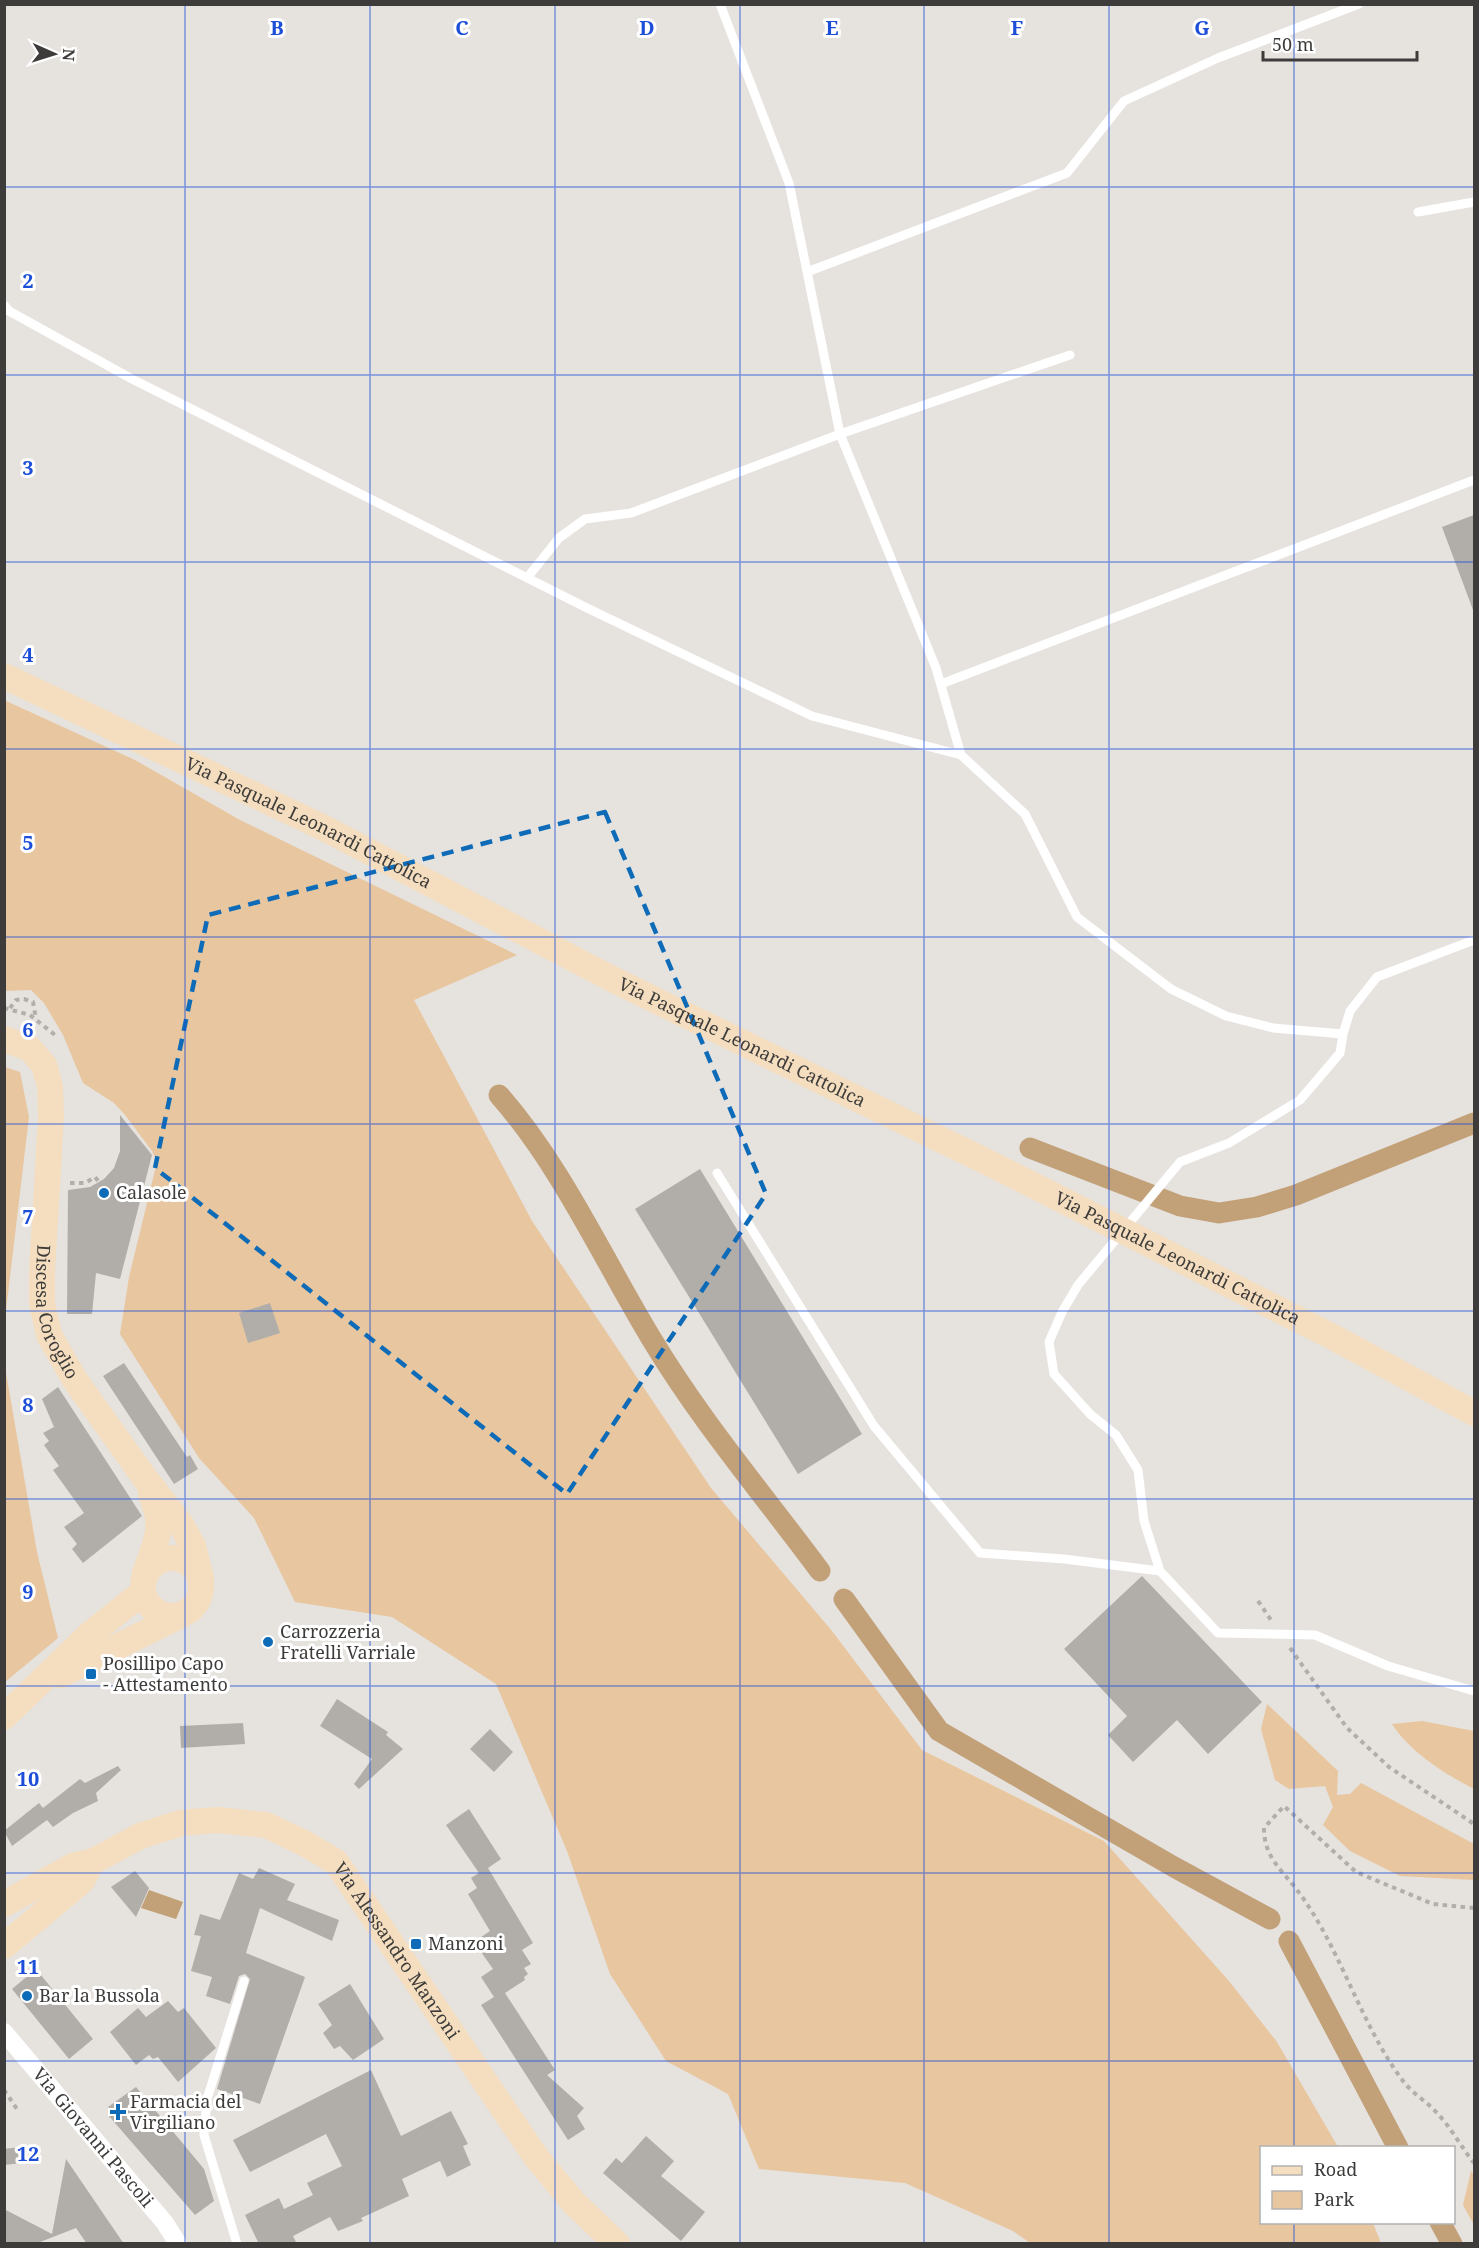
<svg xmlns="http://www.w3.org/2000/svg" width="1479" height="2248" font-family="'Noto Serif',serif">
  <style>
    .green { fill: #e8c69f }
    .water { fill: #c2a078 }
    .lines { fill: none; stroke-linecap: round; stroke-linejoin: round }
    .canal { stroke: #c2a078; stroke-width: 21 }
    .building { fill: #b1aeaa }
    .path { stroke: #b2aeab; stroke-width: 4; stroke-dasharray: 4.5 4.5; stroke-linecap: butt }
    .lane { stroke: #fff; stroke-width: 9 }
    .street { stroke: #fff; stroke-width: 18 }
    .secondary { stroke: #f4debf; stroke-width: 26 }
    .marked { fill: none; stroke: #0d6bb8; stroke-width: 4.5; stroke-dasharray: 12 8; stroke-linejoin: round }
    .grid { fill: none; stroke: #1d4ed8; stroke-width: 1.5; stroke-opacity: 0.55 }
    .poi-dot { fill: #0d6bb8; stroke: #fff; stroke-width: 2 }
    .labels { text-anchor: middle; stroke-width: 6; stroke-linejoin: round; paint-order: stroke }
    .street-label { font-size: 18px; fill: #3e3c3a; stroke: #fff }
    .poi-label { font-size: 18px; fill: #3e3c3a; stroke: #fff; text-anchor: start }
    .grid-label { font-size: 20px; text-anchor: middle; font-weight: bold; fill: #1d4ed8; stroke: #fff; stroke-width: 6; stroke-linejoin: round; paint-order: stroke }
  </style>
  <rect width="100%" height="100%" fill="#e6e2de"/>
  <path class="green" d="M4,700l131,60 105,60 277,135 -103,45 118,221 179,267 121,143 90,119 182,91 125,140 48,61 61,105 -76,1v74l111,1 8,20h-351l-17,-12 -108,-48 -146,-14 -31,-75 -62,-33 -56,-87 -43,-123 -71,-167 -104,-67 -97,-15 -41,-84 -55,-60 -79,-124 9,-57 28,-115 -5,-11 -27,-36 -11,-12 -31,-20 -20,-48 -19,-32 -13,-13 -26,1z
    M5,1067l15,5 9,45 -24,202z
    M4,1361l33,191 21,86 -53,44z
    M1267,1704l71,67 -1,24 13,-1 11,-11 113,61v36l-74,-4 -50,-25 -27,-26 10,-18 -8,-21 -36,3 -14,-9 -14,-51z
    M1422,1721l52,10v58c-29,-15 -64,-37 -82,-65z
    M1471,2171l3,4v50l-11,-20z"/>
  <path class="water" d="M149,1890l34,12 -7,17 -35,-11z"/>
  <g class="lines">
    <path class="canal" d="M499,1095c63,72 103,162 152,243 49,82 112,156 169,233
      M1030,1148l150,58 39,7 38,-6 39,-12 178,-72
      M844,1599l95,132 235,136 96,52
      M1289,1941l109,207
      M1440,2222l12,22"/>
  </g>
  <path class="building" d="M1474,515v95h-1l-31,-83z
    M120,1115l32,40 -32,124 -24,-6 -4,41h-25l1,-124 22,-3 14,-8 10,-11 6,-17z
    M700,1169l162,265 -64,40 -163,-265z
    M270,1303l10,30 -32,10 -9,-30z
    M124,1363l63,94 3,-2 8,14 -24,15 -71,-108z
    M58,1387l84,129 -59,47 -11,-14 5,-5 -13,-17 20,-14 -31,-43 6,-4 -15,-21 5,-4 -6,-8 11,-6 -12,-28z
    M1142,1576l120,126 -54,52 -31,-34 -44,42 -25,-27 19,-19 -63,-67z
    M337,1699l51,33 -2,3 17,14 -44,40 -5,-5 18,-25 -52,-33z
    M243,1723l2,21 -64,4 -1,-22z
    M490,1729l23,23 -19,20 -24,-23z
    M118,1766l3,4 -25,23 2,8 -25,12 -20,14 -6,-7 -35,26 -8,-15 35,-28 4,5 37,-29 5,4z
    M469,1809l32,50 -13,9 45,75 -11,7 9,14 -7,4 4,6 -4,3 1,3 -20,13 50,77 -8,5 37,33 -7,8 8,13 -17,11 -87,-135 13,-8 -13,-20 12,-8 -19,-27 16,-11 -22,-37 9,-6 -6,-10 8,-5 -33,-48z
    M259,1868l36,16 -8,16 52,20 -7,21 -72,-33 -14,45 59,24 -45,127 -43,-15 33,-110 -5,-5 -6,2 -9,28 -24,-8 6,-19 -21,-6 10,-35 -7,-1 6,-21 20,6 19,-47 14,6z
    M135,1871l14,17 -13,29 -25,-30z
    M36,1969l57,70 -24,20 -57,-70z
    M350,1984l34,55 -31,21 -13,-14 -6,3 -11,-16 9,-8 -14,-21z
    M168,2001l10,11 6,-4 32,40 -38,34 -20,-25 -5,2 -4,-4 -13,10 -26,-33 28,-24 8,9z
    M371,2070l30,66 50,-25 17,33 -5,2 8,19 -24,12 -7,-16 -38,18 7,17 -48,22 2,3 -25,10 -8,-14 -37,19 4,8h-38l-14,-29 34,-17 5,11 29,-14 -6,-12 35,-17 -16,-32 -76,38 -17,-32z
    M136,2087l68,82 10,32 -19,14 -87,-100 3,-4 -3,-4z
    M646,2136l28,25 -13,15 44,36 -24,29 -78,-68 13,-15 6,5z
    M20,2147l3,16 -19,2v-16z
    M66,2159l58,85h-37l-11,-16 -41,16h-31v-35l48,25z"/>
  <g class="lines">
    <path class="path" d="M4,1008l26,7 25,20
      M10,1008l6,-8 8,-1 9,3 3,17
      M70,1183h15l10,-6 4,5
      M142,1419l8,12
      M1258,1601l13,19
      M1290,1648l57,80 42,39 85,57
      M1474,1908l-41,-4 -77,-32 -72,-66 -20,22c0,29 17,41 33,62 43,56 63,134 106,191 9,12 23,20 33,31 15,15 25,35 38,51
      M4,2090l15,22"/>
    <path class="lane" d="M720,4l69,179 51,251 96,234 25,87
      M1418,212l56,-10
      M807,272l260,-99 57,-72 94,-43 141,-54
      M4,305l5,6 123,68 455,229 225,108 149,39 64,59 52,103 94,72 55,27 47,12 70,6 7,-23 27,-34 97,-37
      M527,578l32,-40 26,-19 46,-6 209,-79 230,-79
      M941,684l533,-204
      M1343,1034l-3,19 -40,47 -71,43 -49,19 -102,123 -16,27 -13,30 5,32 36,40 26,21 22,35 6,51 16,50 58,62 97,2 73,31 86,25
      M717,1173l157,253 106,127 84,6 96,12
      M237,2244l-33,-109 3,-36 37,-118"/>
    <path class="street" id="s1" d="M4,2032l161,191 13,21"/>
    <g class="secondary">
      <path id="s2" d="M4,676l320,152 290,152 381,186 336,170 143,77"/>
      <path id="s3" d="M4,1039l25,9 15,17 6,21 1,31 -9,155v32l7,31 26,45 69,97 36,46 13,23 8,32"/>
      <circle cx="172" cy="1587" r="29"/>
      <path d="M145,1573c12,-34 20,-44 6,-79"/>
      <path d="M60,1675l119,-59"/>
      <path d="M4,1717l85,-82 54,-43"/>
      <path id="s4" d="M4,1904l71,-39 17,-3 48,-26 41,-13 37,-3 48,5 38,18 32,19 200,295 38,46 43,41"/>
      <path d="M4,1946l78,-65 10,-19"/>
    </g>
  </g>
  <path class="marked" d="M605,812l161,382 -199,300 -412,-326 53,-253z"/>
  <path class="grid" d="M185,4v2240M370,4v2240M555,4v2240M740,4v2240M924,4v2240M1109,4v2240M1294,4v2144M4,187h1470M4,375h1470M4,562h1470M4,749h1470M4,937h1470M4,1124h1470M4,1311h1470M4,1499h1470M4,1686h1470M4,1873h1470M4,2061h1470M1294,2222v22"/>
  <g class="poi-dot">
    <circle cx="104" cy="1193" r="6"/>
    <circle cx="268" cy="1642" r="6"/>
    <rect x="85" y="1668" width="12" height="12" rx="3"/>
    <rect x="410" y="1938" width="12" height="12" rx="3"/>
    <circle cx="27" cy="1996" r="6"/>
    <path d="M115 2103h6v6h6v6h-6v6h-6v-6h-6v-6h6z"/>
  </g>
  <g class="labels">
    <g class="street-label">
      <text dy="6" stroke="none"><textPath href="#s2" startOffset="338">Via Pasquale Leonardi Cattolica</textPath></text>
      <text dy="6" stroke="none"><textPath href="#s2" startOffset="824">Via Pasquale Leonardi Cattolica</textPath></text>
      <text dy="6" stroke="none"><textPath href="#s2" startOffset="1310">Via Pasquale Leonardi Cattolica</textPath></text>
      <text dy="6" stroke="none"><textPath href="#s3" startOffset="300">Discesa Coroglio</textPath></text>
      <text dy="6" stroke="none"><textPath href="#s4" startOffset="468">Via Alessandro Manzoni</textPath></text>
      <text dy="6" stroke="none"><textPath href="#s1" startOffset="138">Via Giovanni Pascoli</textPath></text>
    </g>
    <g class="poi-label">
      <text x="116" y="1199">Calasole</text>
      <text x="280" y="1638">Carrozzeria<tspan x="280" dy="21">Fratelli Varriale</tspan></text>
      <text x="103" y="1670">Posillipo Capo<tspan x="103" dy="21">- Attestamento</tspan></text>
      <text x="428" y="1950">Manzoni</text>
      <text x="39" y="2002">Bar la Bussola</text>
      <text x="130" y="2108">Farmacia del<tspan x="130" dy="21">Virgiliano</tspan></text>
    </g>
  </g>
  <g class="grid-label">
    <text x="277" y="35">B</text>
    <text x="462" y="35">C</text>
    <text x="647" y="35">D</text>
    <text x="832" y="35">E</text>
    <text x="1017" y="35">F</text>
    <text x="1202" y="35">G</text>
    <text x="28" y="288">2</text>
    <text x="28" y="475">3</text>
    <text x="28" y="662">4</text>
    <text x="28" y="850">5</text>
    <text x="28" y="1037">6</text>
    <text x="28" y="1224">7</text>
    <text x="28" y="1412">8</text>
    <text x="28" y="1599">9</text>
    <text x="28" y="1786">10</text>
    <text x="28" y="1974">11</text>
    <text x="28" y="2161">12</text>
  </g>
  <rect width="1479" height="2248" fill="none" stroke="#3e3c3a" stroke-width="12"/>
  <rect x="1260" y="2146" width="195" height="78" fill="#ffffff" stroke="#b2b1b0" stroke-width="1.5"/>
  <rect x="1272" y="2166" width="30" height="9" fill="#f4debf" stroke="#b2b1b0" stroke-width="1.5"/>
  <text x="1314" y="2176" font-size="18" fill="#3e3c3a">Road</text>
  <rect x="1272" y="2191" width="30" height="18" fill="#e8c69f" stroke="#b2b1b0" stroke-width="1.5"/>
  <text x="1314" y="2206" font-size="18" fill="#3e3c3a">Park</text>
  <g transform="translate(54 54) rotate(93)" stroke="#ffffff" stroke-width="4.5" paint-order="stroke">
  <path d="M0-4.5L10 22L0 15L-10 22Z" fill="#3e3c3a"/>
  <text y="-9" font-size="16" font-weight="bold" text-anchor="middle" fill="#3e3c3a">N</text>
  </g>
  <path d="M1263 51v9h154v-9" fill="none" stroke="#3e3c3a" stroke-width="3"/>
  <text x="1272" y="51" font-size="18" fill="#3e3c3a" stroke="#ffffff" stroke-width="4.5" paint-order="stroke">50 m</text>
</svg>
